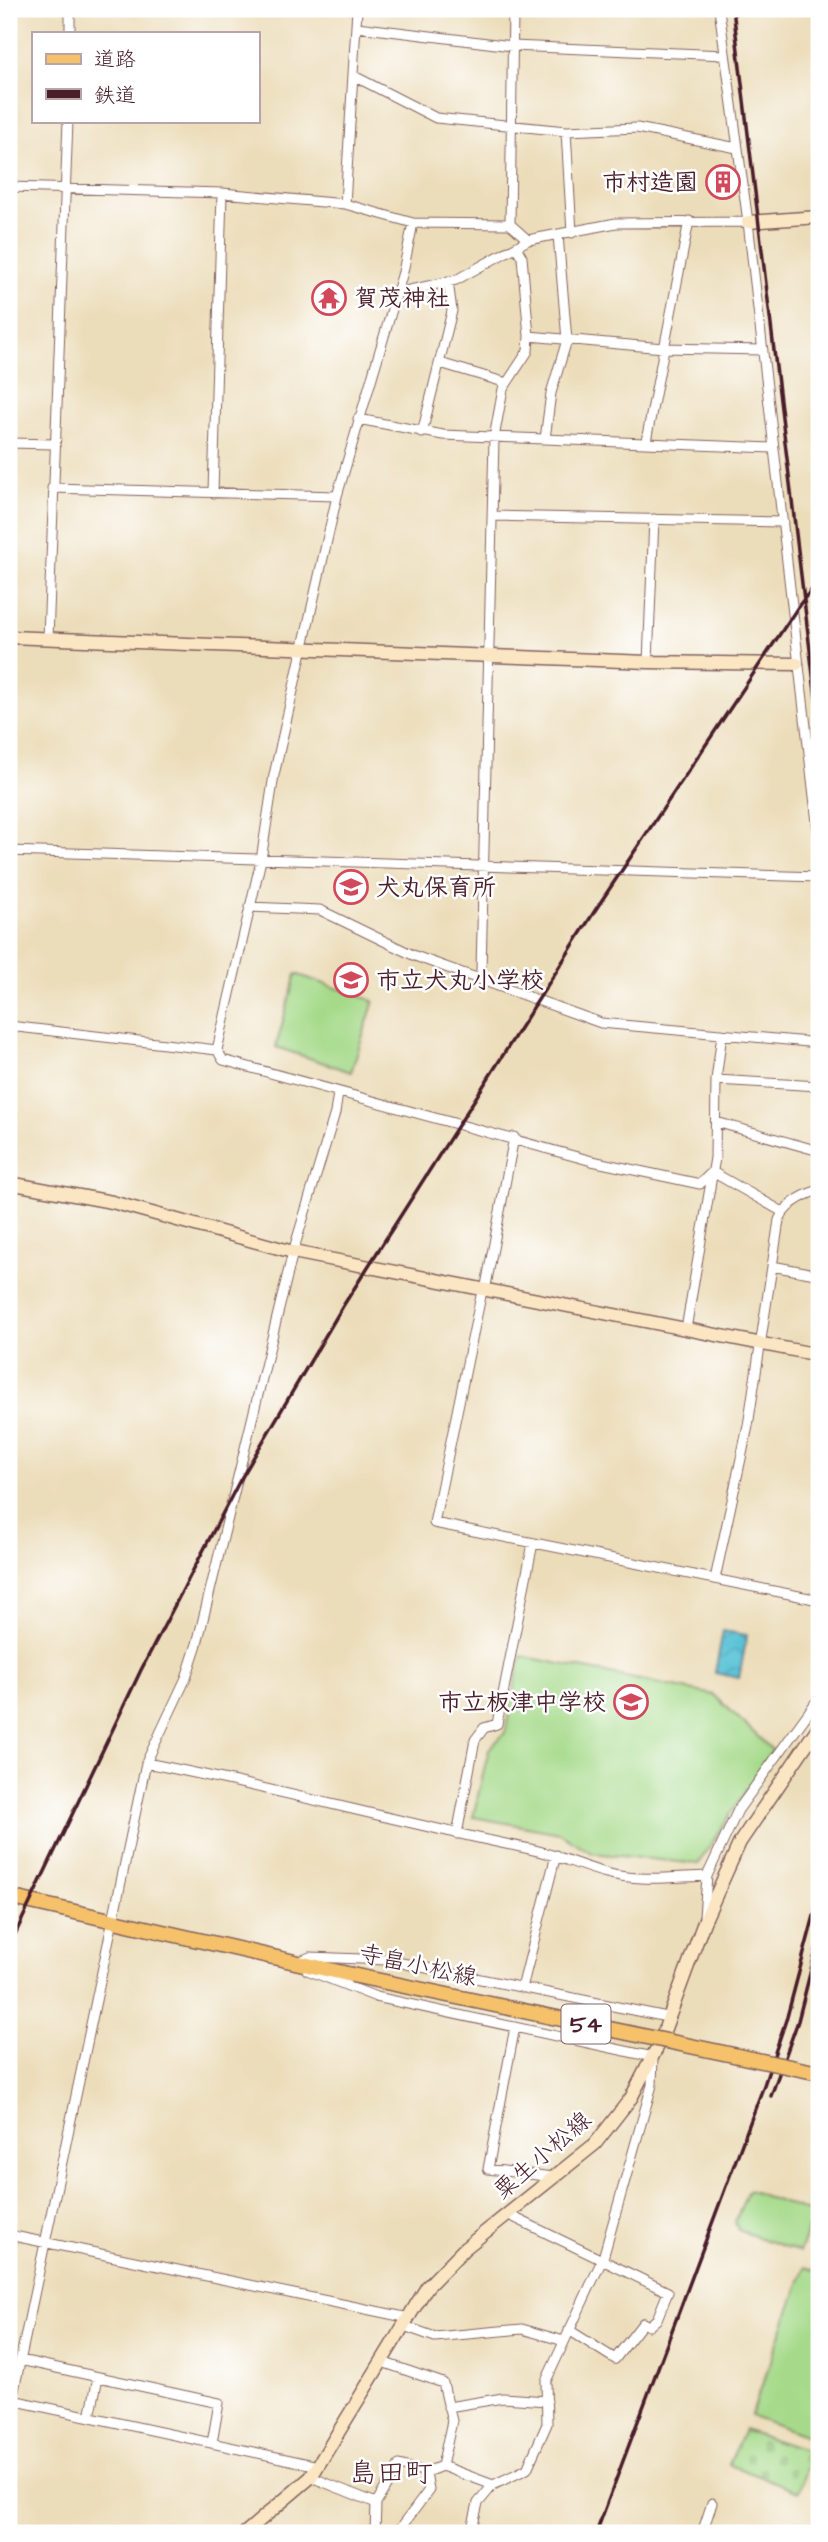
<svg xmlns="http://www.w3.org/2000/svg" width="828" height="2542" font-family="'Architects Daughter','Klee One',sans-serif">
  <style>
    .grass { fill: #a6da8a; stroke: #787c5a; stroke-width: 2 }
    .cemetery { fill: url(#cemetery-stones); stroke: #787c5a; stroke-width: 2 }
    .water { fill: url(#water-waves); stroke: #527181; stroke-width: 2 }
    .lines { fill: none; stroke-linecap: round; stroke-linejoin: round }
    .street-casing { stroke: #83625d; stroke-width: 11 }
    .secondary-casing { stroke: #83625d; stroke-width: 15 }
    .primary-casing { stroke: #83625d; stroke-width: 17 }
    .street { stroke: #fff; stroke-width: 9 }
    .secondary { stroke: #fbe6c4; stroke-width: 12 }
    .primary { stroke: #f5c16b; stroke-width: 14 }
    .rail { stroke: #4a1f2b; stroke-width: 3.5 }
    .primary-bridge-casing { stroke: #83625d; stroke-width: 17; stroke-linecap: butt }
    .primary-bridge { stroke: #f5c16b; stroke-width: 14 }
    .labels { text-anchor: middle; stroke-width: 5; stroke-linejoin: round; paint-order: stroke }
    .shield { fill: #fff; stroke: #80626b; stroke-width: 2 }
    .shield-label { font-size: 23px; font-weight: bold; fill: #4a1f2b }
    .poi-label { font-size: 24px; font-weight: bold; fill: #4a1f2b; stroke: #fff; text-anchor: start }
    .street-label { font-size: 24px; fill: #4a1f2b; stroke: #fff }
    .quarter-label { font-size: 28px; fill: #4a1f2b; stroke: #fff }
  </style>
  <defs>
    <pattern id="cemetery-stones" width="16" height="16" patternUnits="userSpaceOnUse" patternTransform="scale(1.75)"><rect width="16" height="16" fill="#a6da8a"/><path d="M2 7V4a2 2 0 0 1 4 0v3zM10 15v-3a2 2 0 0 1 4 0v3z" fill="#90bb77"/></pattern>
    <pattern id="water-waves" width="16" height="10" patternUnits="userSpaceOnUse" patternTransform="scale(1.75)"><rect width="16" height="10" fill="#5ac3d7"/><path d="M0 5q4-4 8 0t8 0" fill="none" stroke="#50a7b9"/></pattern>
  </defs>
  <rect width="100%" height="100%" fill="#fff"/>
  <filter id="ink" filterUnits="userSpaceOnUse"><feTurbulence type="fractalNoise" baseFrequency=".0143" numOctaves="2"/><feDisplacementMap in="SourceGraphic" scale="14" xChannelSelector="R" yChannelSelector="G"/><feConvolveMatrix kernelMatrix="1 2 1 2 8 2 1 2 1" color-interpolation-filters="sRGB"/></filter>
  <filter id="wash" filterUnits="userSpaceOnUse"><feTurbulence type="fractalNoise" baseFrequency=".00686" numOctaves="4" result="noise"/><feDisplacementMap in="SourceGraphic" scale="28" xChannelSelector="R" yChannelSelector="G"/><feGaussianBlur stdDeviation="1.57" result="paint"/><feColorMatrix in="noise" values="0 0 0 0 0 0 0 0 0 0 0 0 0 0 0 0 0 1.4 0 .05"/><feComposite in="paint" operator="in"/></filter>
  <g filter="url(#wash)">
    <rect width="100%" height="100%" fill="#ecddba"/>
    <path class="grass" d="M296,974l78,27 -23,71 -75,-25z
      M521,1656l193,39 58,55 -74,114 -106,-11 -32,-20 -87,-16 16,-68 16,-16z
      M748,2190l66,24 -15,38 -61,-22 -3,-8z
      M805,2267l14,5v168l-68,-24z"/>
    <path class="cemetery" d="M744,2430l67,22 -12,39 -70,-26z"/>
    <path class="water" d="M723,1631l24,4 -8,43 -24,-5z"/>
  </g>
  <g filter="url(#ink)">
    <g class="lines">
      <g class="street-casing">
        <path id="street" d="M719,9l29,213 71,618
          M357,27l155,19 213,9
          M70,33v-24
          M354,76l82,42 130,13 71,-3 100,20
          M566,131l6,102
          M9,187l213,6 123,11 68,19 97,1 18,16
          M345,204l12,-195
          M413,223l-10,49 -66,224 -63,279 -13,85 -44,190 6,10 369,101 108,23 10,-10
          M510,224l3,-215
          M396,293l60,-13 72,-40 88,-17 132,-1
          M529,336l134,12 100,2
          M440,363l67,20
          M358,419l85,16 330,13
          M422,433l30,-122 -4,-30
          M545,439l6,-46 16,-53 -9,-105
          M646,441l43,-220
          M9,443l45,1
          M52,488l285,8
          M213,493l9,-300
          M492,516l291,6
          M48,638l20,-517
          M648,662l6,-143
          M9,851l810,26
          M249,907l71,3 95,46 186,67 218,20
          M481,971l13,-533 9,-49 25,-38 1,-15 -7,-79 -6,-10
          M9,1026l208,24
          M716,1080l103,6
          M716,1122l103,29
          M710,1174h6l67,38
          M772,1266l43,8 4,-11
          M482,1291l-48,232 385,77
          M485,1291l29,-154
          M686,1329l29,-171 1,-78 6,-46
          M715,1579l33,-153 31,-206c7,-16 24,-25 40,-30
          M146,1763c129,25 255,60 384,86 27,6 50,17 76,24 32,9 68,4 101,3
          M457,1834l18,-94 9,-12 13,-4 36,-181
          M704,1917l3,-41 31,-66 81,-112
          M298,1962l12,-5 77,3 280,57
          M307,1970l69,27 277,60 -1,28 -49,173 -57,123 1,43 -20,45 -34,16 -15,18 -7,30
          M522,1988l34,-133
          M515,2027l-27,142 65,8
          M507,2214l161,78 -11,27 -8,7 -6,-3 -28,36 -46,-29
          M9,2235l400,83
          M404,2326l31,11 87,-8 42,12
          M20,2360l199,43 -7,40
          M382,2362l61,21 9,38 -10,45
          M12,2400l306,66
          M448,2407l55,-9 44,3
          M9,2414l137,-651 40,-85 11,-34 96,-392 42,-139 3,-20
          M90,2417l8,-40
          M311,2477l65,26
          M375,2533l1,-30 23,-38 27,7 16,-6 51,19
          M397,2533l32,-43 -3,-18
          M702,2533l10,-30"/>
      </g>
      <g class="secondary-casing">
        <path id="secondary" d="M748,222l71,-5
          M9,637l639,25 149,2
          M9,1183l103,19 181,50 526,103
          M245,2533l66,-56 116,-190 37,-38 131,-105 36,-46 29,-56 44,-120 36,-80 79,-116"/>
      </g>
      <g class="primary-casing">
        <path id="primary" d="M9,1897l343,78"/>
      </g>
      <use href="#street" class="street"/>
      <use href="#secondary" class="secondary"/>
      <use href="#primary" class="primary"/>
      <path class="rail" d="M733,9l86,716
        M9,1947l132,-277 98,-188 104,-176 253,-397 204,-305 19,-24
        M771,2096l27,-75 21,-83
        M596,2533l168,-448 23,-68 32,-120"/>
      <g class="primary-bridge-casing">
        <path id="primary-bridge" d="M352,1975l467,98"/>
      </g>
      <use href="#primary-bridge" class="primary-bridge"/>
    </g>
  </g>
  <defs>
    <g id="building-ring" transform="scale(1.75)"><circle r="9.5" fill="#fff" stroke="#d1495b" stroke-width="1.5"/><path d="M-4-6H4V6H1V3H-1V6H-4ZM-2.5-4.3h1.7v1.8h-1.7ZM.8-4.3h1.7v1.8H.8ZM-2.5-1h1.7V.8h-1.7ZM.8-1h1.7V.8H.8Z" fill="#d1495b"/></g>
    <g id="temple-ring" transform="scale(1.75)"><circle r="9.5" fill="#fff" stroke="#d1495b" stroke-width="1.5"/><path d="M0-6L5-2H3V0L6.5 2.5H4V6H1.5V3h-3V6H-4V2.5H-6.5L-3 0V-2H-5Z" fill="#d1495b"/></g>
    <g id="school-ring" transform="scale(1.75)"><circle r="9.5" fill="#fff" stroke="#d1495b" stroke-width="1.5"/><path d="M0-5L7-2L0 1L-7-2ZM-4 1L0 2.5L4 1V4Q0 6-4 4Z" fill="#d1495b"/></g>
  </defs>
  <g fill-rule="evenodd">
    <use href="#building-ring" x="723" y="182"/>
    <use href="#temple-ring" x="329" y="298"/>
    <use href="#school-ring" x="351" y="887"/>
    <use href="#school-ring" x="351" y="980"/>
    <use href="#school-ring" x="631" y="1702"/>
  </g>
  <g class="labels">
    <rect class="shield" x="561.5" y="2004.5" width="49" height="39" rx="5"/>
    <g class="shield-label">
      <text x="586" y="2032">54</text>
    </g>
    <g class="poi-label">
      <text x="698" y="190" text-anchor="end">市村造園</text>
      <text x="354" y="306">賀茂神社</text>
      <text x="376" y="895">犬丸保育所</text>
      <text x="376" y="988">市立犬丸小学校</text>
      <text x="606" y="1710" text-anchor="end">市立板津中学校</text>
    </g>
    <g class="street-label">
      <text transform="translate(418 1965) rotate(12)" y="8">寺畠小松線</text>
      <text transform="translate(542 2155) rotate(-41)" y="8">粟生小松線</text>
    </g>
    <g class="quarter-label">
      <text x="391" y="2482">島田町</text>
    </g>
  </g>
  <rect width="828" height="2542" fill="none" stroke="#fff" stroke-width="35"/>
  <rect x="32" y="32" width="228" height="91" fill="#ffffff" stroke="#b7a5aa" stroke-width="2"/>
  <rect x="46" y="54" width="35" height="10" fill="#f5c16b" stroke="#b7a5aa" stroke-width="2"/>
  <text x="94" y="66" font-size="21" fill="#4a1f2b">道路</text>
  <rect x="46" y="89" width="35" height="10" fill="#4a1f2b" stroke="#b7a5aa" stroke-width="2"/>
  <text x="94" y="102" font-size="21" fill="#4a1f2b">鉄道</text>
</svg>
